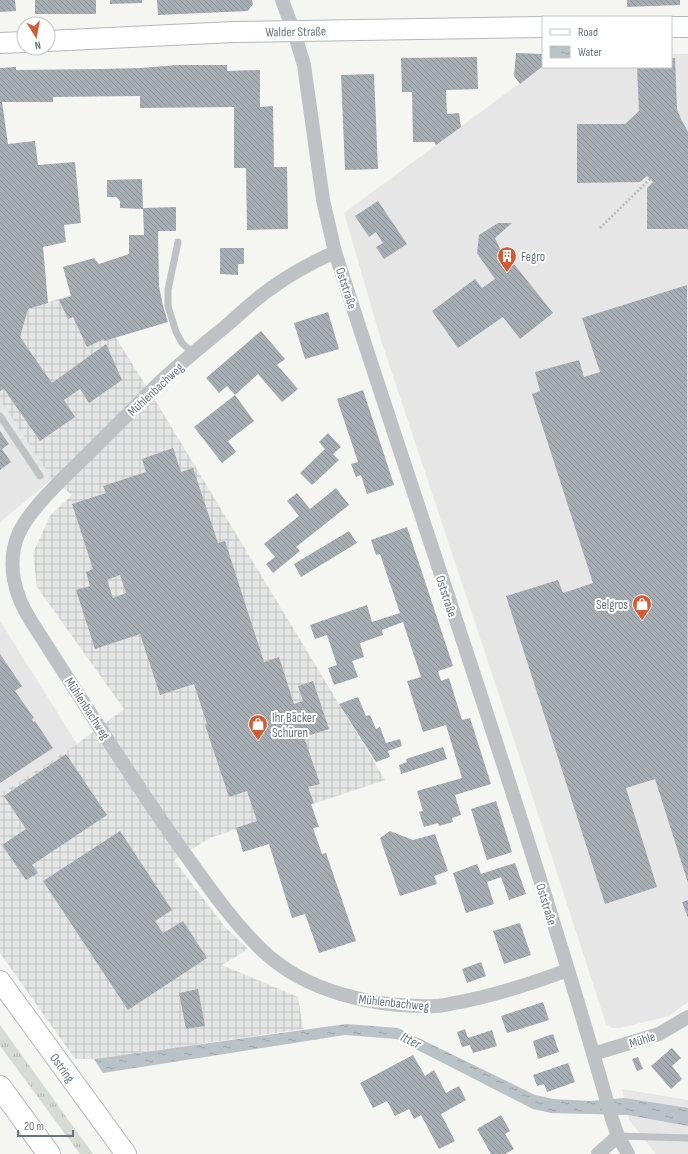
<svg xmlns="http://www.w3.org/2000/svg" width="688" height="1154" font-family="'Sofia Sans Condensed',sans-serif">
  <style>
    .built { fill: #e5e6e5 }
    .industrial { fill: url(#industrial-grid) }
    .grass { fill: url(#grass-tufts) }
    .water { fill: url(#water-ripples) }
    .building { fill: url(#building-back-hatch); fill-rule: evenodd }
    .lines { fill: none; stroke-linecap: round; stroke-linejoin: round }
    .secondary-casing { stroke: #b3b7bb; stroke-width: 22 }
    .motorway-casing { stroke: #b3b6b9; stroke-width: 24 }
    .path { stroke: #b8bbbc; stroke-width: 2.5; stroke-dasharray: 2 2; stroke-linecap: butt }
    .service { stroke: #bec2c5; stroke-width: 7 }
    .minor { stroke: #bec2c5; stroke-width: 14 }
    .secondary { stroke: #fff; stroke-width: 20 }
    .motorway { stroke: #fff; stroke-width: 22 }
    .labels { text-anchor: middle; stroke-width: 4; stroke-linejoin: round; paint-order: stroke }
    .street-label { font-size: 13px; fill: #67747f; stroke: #fff }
    .poi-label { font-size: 13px; fill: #67747f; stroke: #fff; text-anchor: start }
    .water-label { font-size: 14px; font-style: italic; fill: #63757c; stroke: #fff }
  </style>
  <defs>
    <pattern id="industrial-grid" width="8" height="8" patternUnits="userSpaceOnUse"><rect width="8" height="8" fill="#e5e6e5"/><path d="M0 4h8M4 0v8" fill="none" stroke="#bdbfbf"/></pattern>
    <pattern id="grass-tufts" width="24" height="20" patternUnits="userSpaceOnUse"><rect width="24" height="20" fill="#d6dbd3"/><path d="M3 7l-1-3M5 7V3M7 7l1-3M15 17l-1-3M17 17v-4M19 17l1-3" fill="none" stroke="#b1b6b0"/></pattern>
    <pattern id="water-ripples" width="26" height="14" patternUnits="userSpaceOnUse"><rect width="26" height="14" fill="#b9c2c7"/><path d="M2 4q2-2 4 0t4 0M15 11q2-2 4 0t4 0" fill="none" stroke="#9aa2a7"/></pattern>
    <pattern id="building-back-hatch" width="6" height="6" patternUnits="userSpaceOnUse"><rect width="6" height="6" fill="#a7aeb3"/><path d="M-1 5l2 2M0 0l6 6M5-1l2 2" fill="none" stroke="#8c9297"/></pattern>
  </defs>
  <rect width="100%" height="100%" fill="#f5f5f1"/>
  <path class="built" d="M671,54h17v948l-19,14 -49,12h-7l-7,-4 -92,-284 -132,-397 -38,-130 199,-147v1h128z
    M0,400l52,79 -52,43z
    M0,621l77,123 -77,50z
    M622,1089l66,11v54h-32l-27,-34z"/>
  <path class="industrial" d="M86,290l72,115 227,375 -175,58 -36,22 51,67 23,22 -26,16 76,32 5,32 -209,30h-19l-75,-106v-159l77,-50 47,-35 -87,-122 -4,-34 17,-37 22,-21 -20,-16 -52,-79v-82z"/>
  <path class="grass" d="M0,1025l93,129h-13l-80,-108z"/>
  <path class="water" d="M346,1024l52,4 137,67 18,4 38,2 33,-3 64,10v18l-60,-11 -77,-2 -18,-4 -137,-70 -51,-4 -242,38 -9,-14z"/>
  <path class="building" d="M0,0h15l1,11 -16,1z
    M35,0h61v14h-61z
    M110,0h32v3l-32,1z
    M157,0h95l1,4 -5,7 -90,4z
    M627,0h53v5l-53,2z
    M516,53l27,1v12l-23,18 -6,-8z
    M477,57l1,32 -32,1 1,24 12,-1 2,14 -25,18 -2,-3h-21l-1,-50h-10l-1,-34z
    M671,58h4l2,51 4,10 7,13v97h-41v-41l6,-6 -6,-6 -7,6 -63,1v-59h48l14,-13 -2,-44h34z
    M178,65h49v6l33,-1v37l13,-1 1,61h13l1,62 -41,1 -1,-62h-12v-61l-94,1v-12l-87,1v5h-51l6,42 27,-3 3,24 37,-3 6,61 -17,2 2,17 -23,5 5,56 -20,6 -8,28 32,46 54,-39 16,36 -33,23 -9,-14 -16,11 11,17 -35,24 -36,-52 -4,2v-323l16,-1v3l87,-1 37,-1z
    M374,74l4,95 -33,1 -4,-95z
    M142,179l1,29 33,-1v24h-18l1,55 4,20 5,16 -64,19v-2l-17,8 -14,-30 -5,2 -9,-19 12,-4 -8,-29 31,-9 5,6 30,-10v-19h15l-1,-26 -23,-1v-7l-4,-4h-9v-17z
    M378,201l29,43 -23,15 -8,-12 7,-4 -7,-11 -7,5 -14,-21z
    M498,223h14l-17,15 14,30 5,-4 39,49 -33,26 -17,-22 -45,31 -26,-37 43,-32 7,9 13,-9 -18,-26 2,-18z
    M220,248h24v16h-6v11l-18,-1z
    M687,285l1,598 -33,-104 -29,9 31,99 -52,17 -99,-308 52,-16 5,13 30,-10 -61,-189 8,-3 -5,-19 44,-12 5,17 16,-5 -18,-54z
    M328,312l11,37 -34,10 -11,-36z
    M261,331l24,28 -8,6 21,24 -16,13 -24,-28 -23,21 -8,-9 -8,7 -13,-15z
    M363,390l31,95 -27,9 -6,-19 -5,2 -5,-13 7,-2 -21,-63z
    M235,395l19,26 -26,20 8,11 -14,11 -28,-36z
    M0,431l9,13 -7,5 9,13 -11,8z
    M328,433l13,14 -8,7 6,6 -27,25 -12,-12 25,-24 -6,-7z
    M173,448l8,24 12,-4 25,75 7,-2 39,121 15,-5 15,47 9,-3 -5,-15 15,-5 16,48 -25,8 16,47 -12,3 6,16 -3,1 8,23 -6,1 9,26 4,-1 30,88 -37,12 -14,-39 -13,4 -23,-74 -26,8 -7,-24 21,-7 -10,-30 -18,6 -24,-72 2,-1 -13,-40 -34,11 -20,-61 -45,15 -19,-59 14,-4 -4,-14 7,-3 -21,-65 34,-11 -3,-7 43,-14 -4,-13zM120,575l6,18 -13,5 -6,-18z
    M336,488l13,17 -53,42 4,4 -27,22 -7,-9 9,-7 -11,-13 35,-28 -12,-15 10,-8 13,16z
    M407,527l46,139 -15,5 3,10 8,-3 13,42 8,-2 21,66 -36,11 6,20 -9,3 1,4 -14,4 -1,-3 -14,4 -5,-15 4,-1 -6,-20 45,-13 -16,-53 -23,7 -16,-51 14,-4 -18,-55 -21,8 1,5 -23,8 4,14 -12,4 6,16 -24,8 -6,-17 9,-3 -10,-30 -12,4 -5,-14 57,-20 5,17 28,-9 -20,-59 -4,1 -5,-15z
    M349,531l8,12 -56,34 -7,-13z
    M0,654l22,32 -7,5 19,27 -2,1 1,3 2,-1 18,27 -53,35z
    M358,697l8,19 4,-1 6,14 4,-2 6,16 14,-4 2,7 -14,5 2,6 -14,5 -37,-58z
    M443,747l4,12 -46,15 -2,-9 8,-3 -1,-3z
    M66,754l41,61 -75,50 6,8 -12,7 -24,-35 24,-16 -22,-33z
    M496,801l16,51 -25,8 -16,-51z
    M120,831l52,79 -17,11 8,12 20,-12 24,37 -79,52 -85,-129z
    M390,831l23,9 22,-6 13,37 -14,5 3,8 -37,12 -20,-58z
    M515,863l11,31 -17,6 -8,-23 -14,5 7,22 -28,9 -13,-40 24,-9 4,10z
    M688,900v18l-6,-16z
    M520,923l11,32 -27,9 -11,-33z
    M481,962l5,14 -19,7 -5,-14z
    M198,989l7,37 -19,3 -7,-36z
    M543,1002l6,18 -42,13 -6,-17z
    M465,1029l3,9 24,-8 5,16 -24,7 -3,-8 -8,2 -5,-15z
    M553,1034l6,18 -21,7 -5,-18z
    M672,1048l9,10 -9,8 10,13 -11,10 -20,-23z
    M413,1055l12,21 9,-6 12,23 13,-7 7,14 -25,14 14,27 -16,8 -18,-34 -7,4 -5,-10 -14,7 -8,-15 -14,7 -13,-25z
    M638,1057l5,12 -6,2 -5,-12z
    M568,1063l7,19 -28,10 -3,-8 -7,2 -4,-11z
    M501,1115l9,16 -5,3 9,15 -9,5h-14l-14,-25z"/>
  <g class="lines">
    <g class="secondary-casing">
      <g id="secondary">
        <path d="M671,27h17"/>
        <path id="s1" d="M48,41l185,-9 310,-5"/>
        <path d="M0,43l24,-1"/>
        <path id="s2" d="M0,981l126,173"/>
      </g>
    </g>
    <g class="motorway-casing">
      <path id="motorway" d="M0,1087l49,67"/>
    </g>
    <path class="path" d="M600,228l50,-49"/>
    <path class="service" d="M178,242l-10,48v16l8,26 6,11 11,10
      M0,416l40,60
      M618,1136l70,2"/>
    <path class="minor" d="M282,0l12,32 10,33 19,135 12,52c93,289 194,575 277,867l6,17 10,18
      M335,252c-22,10 -46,23 -65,37 -16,11 -30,25 -44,37 -23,19 -47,38 -69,59 -22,22 -44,44 -66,66 -22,22 -61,56 -73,84 -12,30 -3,61 13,86 49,76 97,153 149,226 26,36 50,72 82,103 43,42 114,58 173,56 8,0 17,-3 25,-4 37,-7 73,-19 108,-32
      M593,1054l66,-20 29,-17
      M598,1154l20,-18"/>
    <use href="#secondary" class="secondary"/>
    <use href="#motorway" class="motorway"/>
  </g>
  <defs>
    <g id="building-pin" transform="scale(1)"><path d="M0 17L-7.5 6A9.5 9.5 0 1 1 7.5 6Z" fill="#d15c35" stroke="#fff"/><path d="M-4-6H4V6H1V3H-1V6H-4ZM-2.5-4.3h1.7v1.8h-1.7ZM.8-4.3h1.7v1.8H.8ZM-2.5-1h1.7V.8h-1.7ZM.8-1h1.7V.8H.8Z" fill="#fff"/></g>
    <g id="shop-pin" transform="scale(1)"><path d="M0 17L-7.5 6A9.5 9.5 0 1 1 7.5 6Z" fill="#d15c35" stroke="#fff"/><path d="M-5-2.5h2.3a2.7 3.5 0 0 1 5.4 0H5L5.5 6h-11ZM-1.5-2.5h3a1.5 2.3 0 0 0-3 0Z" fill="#fff"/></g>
  </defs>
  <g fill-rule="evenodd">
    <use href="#building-pin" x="507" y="256"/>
    <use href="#shop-pin" x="642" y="604"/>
    <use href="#shop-pin" x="258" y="724"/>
  </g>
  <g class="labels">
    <g class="street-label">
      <text dy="5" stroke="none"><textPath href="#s1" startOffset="248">Walder Straße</textPath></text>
      <text transform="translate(347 288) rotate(72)" y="5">Oststraße</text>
      <text transform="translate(155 389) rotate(-43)" y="5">Mühlenbachweg</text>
      <text transform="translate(447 596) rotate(72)" y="5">Oststraße</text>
      <text transform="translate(88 708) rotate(57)" y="5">Mühlenbachweg</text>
      <text transform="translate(547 904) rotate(73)" y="5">Oststraße</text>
      <text transform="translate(394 1002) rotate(6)" y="5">Mühlenbachweg</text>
      <text transform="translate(642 1039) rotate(-17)" y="5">Mühle</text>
      <text dy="5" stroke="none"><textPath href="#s2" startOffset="107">Ostring</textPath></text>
    </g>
    <g class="poi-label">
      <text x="521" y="261">Fegro</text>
      <text x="628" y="609" text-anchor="end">Selgros</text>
      <text x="272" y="722">Ihr Bäcker<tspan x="272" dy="15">Schüren</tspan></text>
    </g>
    <g class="water-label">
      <text transform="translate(411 1040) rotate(26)" y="5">Itter</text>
    </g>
  </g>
  <rect x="542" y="16" width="130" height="52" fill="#ffffff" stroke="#c2c7cc"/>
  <rect x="550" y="29" width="20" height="6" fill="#ffffff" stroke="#c2c7cc"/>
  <text x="578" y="36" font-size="12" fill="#67747f">Road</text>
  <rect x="550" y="46" width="20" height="12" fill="url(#water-ripples)" stroke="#c2c7cc"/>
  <text x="578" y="56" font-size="12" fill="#67747f">Water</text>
  <g transform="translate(36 36) rotate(169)"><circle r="19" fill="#ffffff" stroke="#c2c7cc"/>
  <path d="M0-3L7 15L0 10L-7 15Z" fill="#d15c35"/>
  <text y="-6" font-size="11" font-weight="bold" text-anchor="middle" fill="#67747f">N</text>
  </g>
  <path d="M18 1130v6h55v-6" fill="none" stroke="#67747f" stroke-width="2"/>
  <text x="24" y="1130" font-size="12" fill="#67747f" stroke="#ffffff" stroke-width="3" paint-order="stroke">20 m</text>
</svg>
